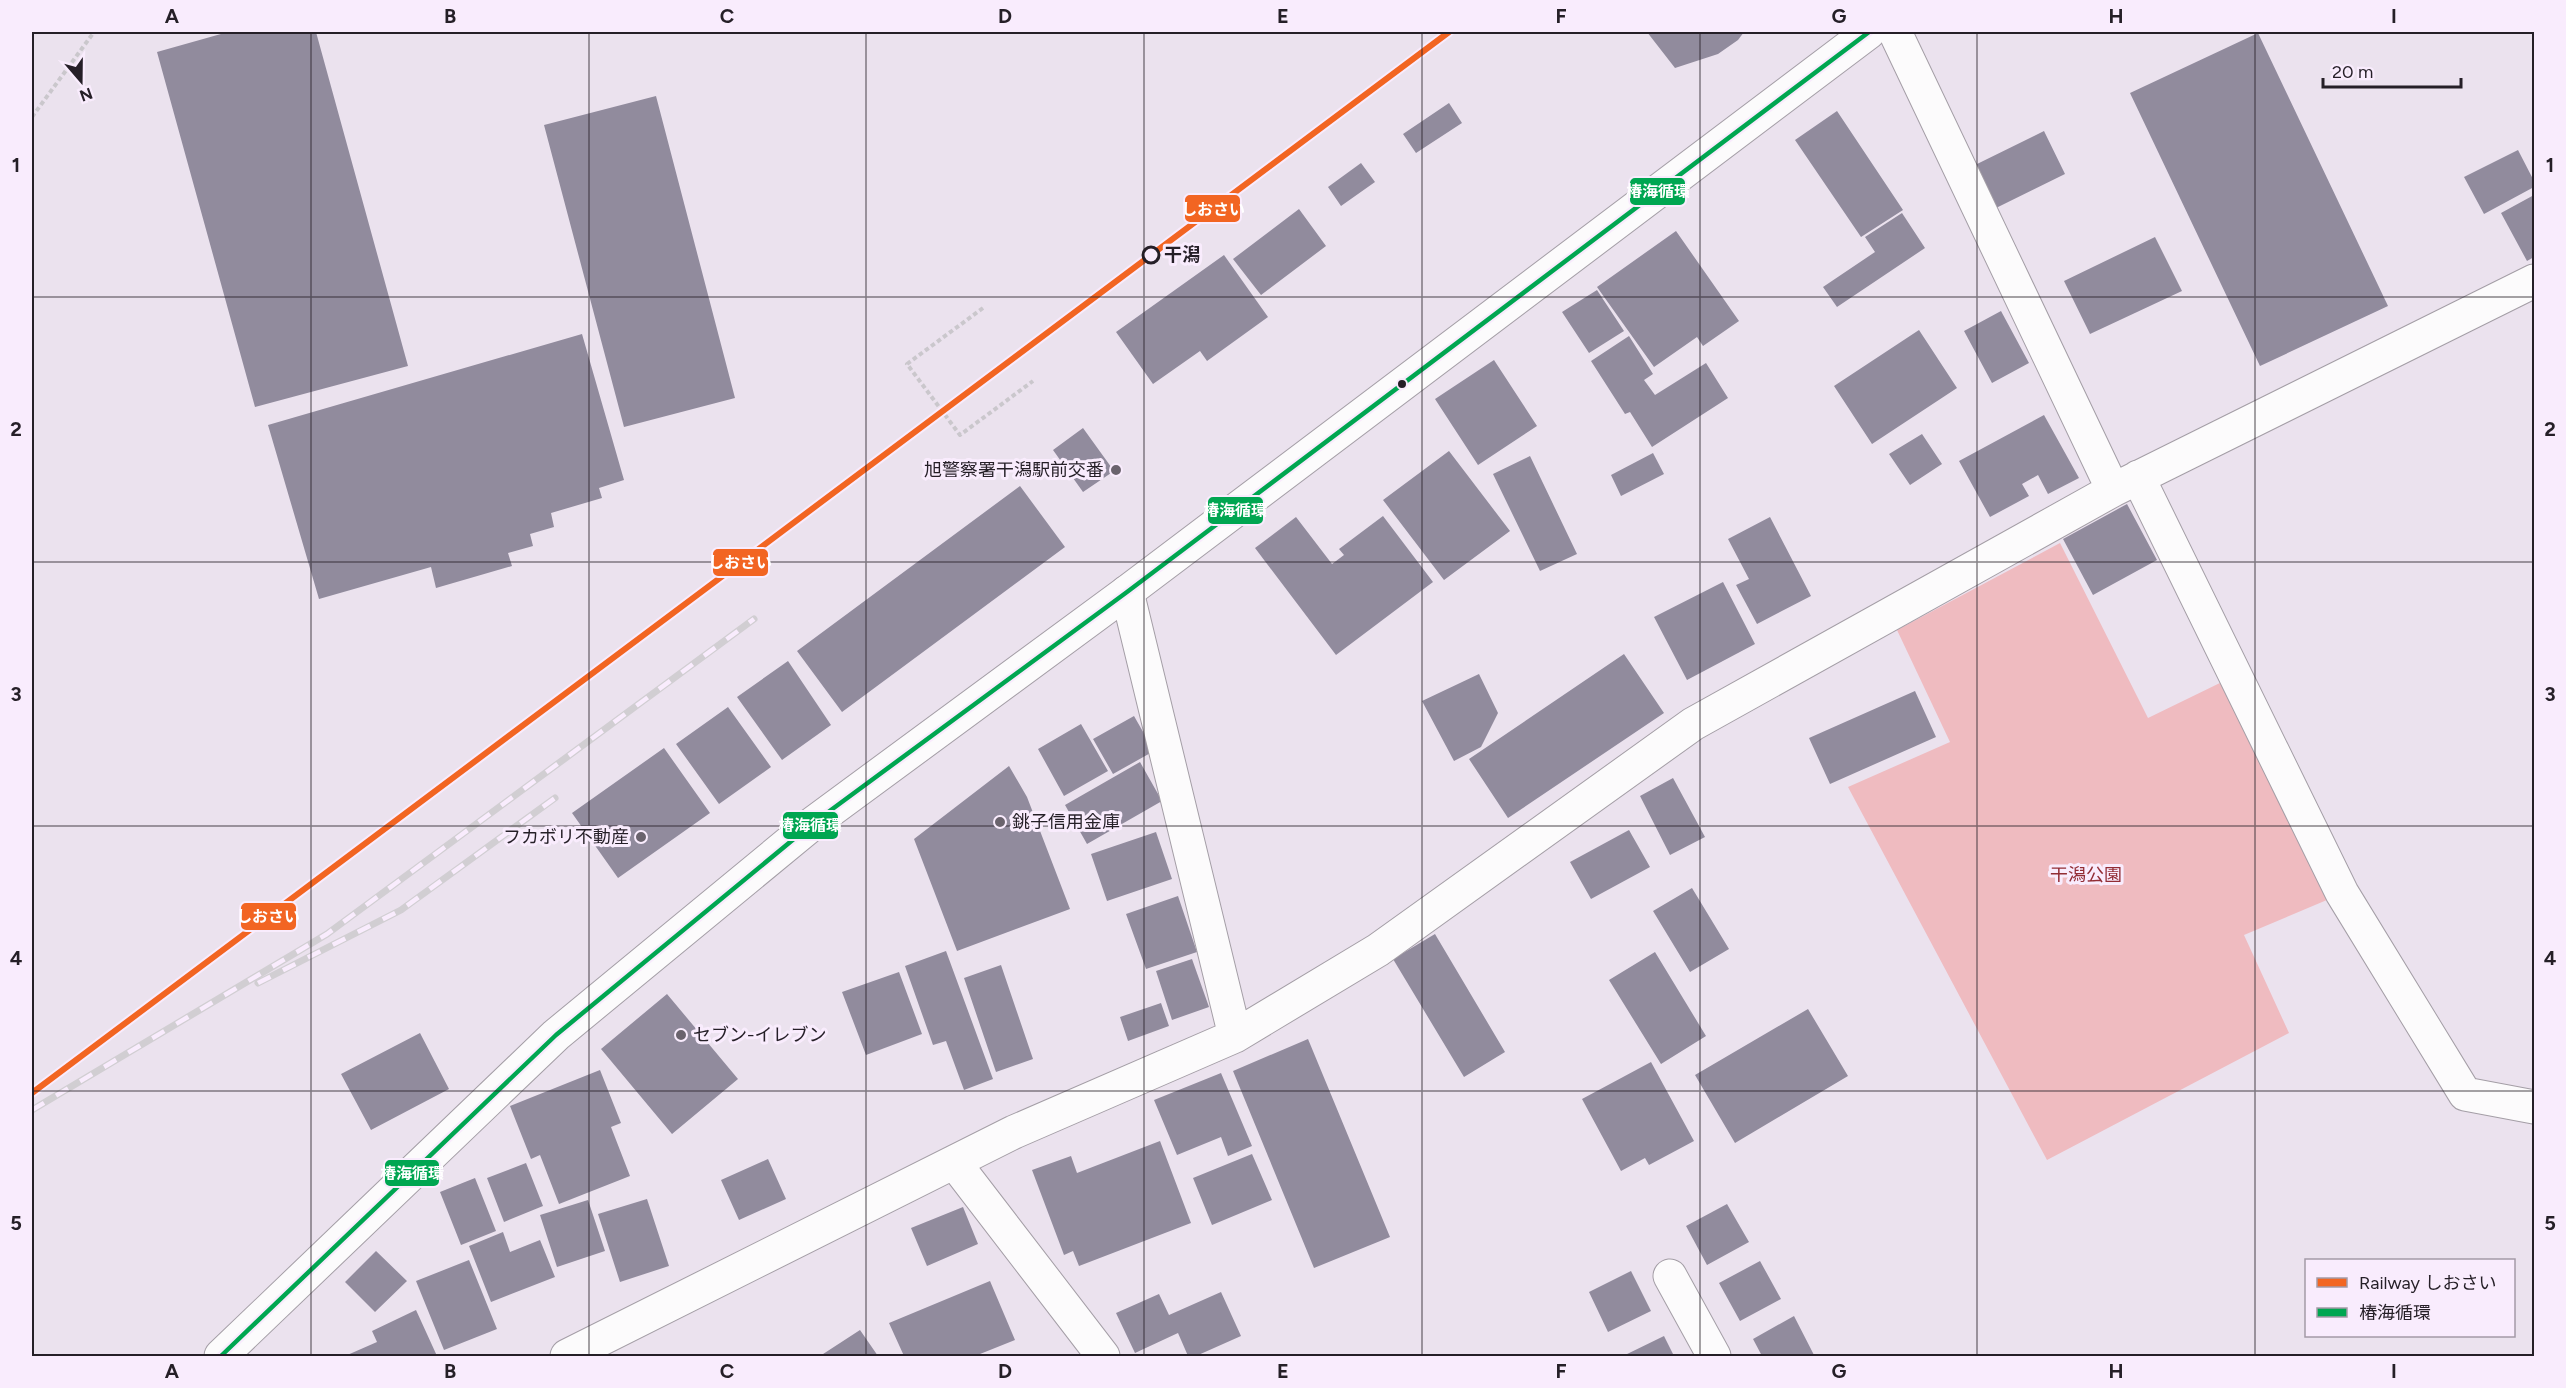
<svg xmlns="http://www.w3.org/2000/svg" width="2566" height="1388" font-family="Figtree,'Noto Sans JP',sans-serif">
  <style>
    .green { fill: #efbbc0 }
    .building { fill: #918b9d }
    .lines { fill: none; stroke-linecap: round; stroke-linejoin: round }
    .minor-casing { stroke: #a49ea6; stroke-width: 35 }
    .highway-casing { stroke: #a49ea6; stroke-width: 35 }
    .path { stroke: #cac7cc; stroke-width: 4; stroke-dasharray: 4.5 3; stroke-linecap: butt }
    .minor { stroke: #fcfbfc; stroke-width: 33 }
    .highway { stroke: #fcfbfc; stroke-width: 33 }
    .rail-casing { stroke: #d1ced2; stroke-width: 7 }
    .rail { stroke: #f9ecfd; stroke-width: 4.5; stroke-dasharray: 14; stroke-linecap: butt }
    .bus-1-casing { stroke: #f9ecfd; stroke-width: 9 }
    .bus-1 { stroke: #00a651; stroke-width: 4.5 }
    .rail-1-casing { stroke: #f9ecfd; stroke-width: 10 }
    .rail-1 { stroke: #f26522; stroke-width: 6 }
    .grid { fill: none; stroke: #251f27; stroke-width: 1.5; stroke-opacity: 0.55 }
    .stop-dot { fill: #f9ecfd; stroke: #251f27; stroke-width: 3 }
    .bus-dot { fill: #251f27; stroke: #f9ecfd; stroke-width: 2 }
    .poi-dot { fill: #6a636d; stroke: #f9ecfd; stroke-width: 2 }
    .labels { text-anchor: middle; stroke-width: 6; stroke-linejoin: round; paint-order: stroke }
    .stop-label { font-size: 18px; font-weight: bold; fill: #251f27; stroke: #f9ecfd; text-anchor: start }
    .poi-label { font-size: 18px; fill: #251f27; stroke: #f9ecfd; text-anchor: end }
    .park-label { font-size: 18px; fill: #922d35; stroke: #f9ecfd }
    .line-badge { stroke: #f9ecfd; stroke-width: 2 }
    .badge-label { font-size: 16px; text-anchor: middle; font-weight: bold; fill: #fff }
    .neatline { fill: none; stroke: #251f27; stroke-width: 2 }
    .grid-label { font-size: 20px; text-anchor: middle; font-weight: bold; fill: #251f27 }
  </style>
  <rect width="100%" height="100%" fill="#ebe2ee"/>
  <path class="green" d="M2060,543l88,175 76,-37 110,216 -90,38 45,98 -242,127 -199,-373 102,-45 -53,-112z"/>
  <path class="building" d="M228,32h88l92,334 -153,41 -98,-355z
    M1647,32h97l-6,8 -20,14 -43,14z
    M2258,33l130,273 -128,60 -130,-273z
    M656,96l79,302 -111,29 -80,-302z
    M1449,103l13,20 -46,30 -13,-19z
    M1837,111l66,99 -42,27 -66,-97z
    M2044,131l21,43 -69,34 -21,-43z
    M2518,150l16,31v6l-50,27 -20,-37z
    M1361,163l14,19 -34,24 -13,-19z
    M2534,195v62l-7,4 -26,-48z
    M1299,209l27,37 -65,49 -28,-36z
    M1902,213l23,35 -88,59 -14,-20 52,-35 -10,-15z
    M1676,231l63,90 -36,25 -6,-9 -43,30 -57,-80z
    M2155,237l27,54 -92,43 -26,-53z
    M1224,255l44,62 -61,44 -7,-10 -47,33 -37,-52z
    M1597,290l27,41 -35,22 -27,-41z
    M2001,311l28,52 -37,20 -28,-52z
    M1919,330l38,58 -85,56 -38,-58z
    M582,334l42,146 -25,8 3,10 -51,15 3,14 -24,7 3,12 -25,7 4,13 -76,22 -5,-21 -112,32 -51,-174z
    M1629,336l24,38 -9,6 11,15 51,-32 22,35 -76,49 -22,-35 -5,2 -34,-53z
    M1494,360l43,66 -59,39 -43,-66z
    M2044,415l35,63 -31,16 -10,-19 -16,9 7,12 -39,21 -31,-56z
    M1083,428l31,43 -31,21 -30,-42z
    M1922,434l20,30 -32,21 -21,-31z
    M1449,451l61,80 -66,49 -61,-80z
    M1653,453l11,21 -43,22 -10,-21z
    M1530,456l47,98 -37,17 -47,-97z
    M1020,486l45,61 -223,165 -45,-61z
    M2127,504l30,56 -64,35 -30,-56z
    M1383,516l50,66 -97,73 -81,-107 41,-31 36,47 12,-9 -5,-6z
    M1770,517l41,79 -54,28 -21,-39 13,-6 -21,-40z
    M1723,582l32,62 -68,36 -33,-63z
    M1624,654l40,59 -156,105 -39,-59z
    M788,661l43,64 -49,35 -45,-63z
    M1479,674l19,39 -17,34 -27,14 -32,-60z
    M1915,691l21,46 -106,47 -21,-46z
    M728,707l43,60 -52,37 -43,-60z
    M1134,716l20,35 -41,23 -20,-35z
    M1081,724l27,47 -44,25 -26,-47z
    M664,748l46,65 -92,65 -46,-65z
    M1140,762l22,39 -75,43 -22,-39z
    M1009,766l18,31 43,112 -113,42 -43,-112z
    M1673,778l32,59 -35,18 -30,-59z
    M1629,830l21,37 -59,32 -21,-37z
    M1156,832l16,47 -65,22 -16,-47z
    M1692,888l37,61 -39,23 -37,-61z
    M1178,896l19,56 -51,17 -20,-55z
    M1435,934l70,118 -41,25 -71,-118z
    M946,951l47,128 -29,11 -18,-49 -13,4 -28,-79z
    M1655,952l51,84 -45,28 -52,-84z
    M1192,959l17,48 -37,13 -16,-49z
    M1001,965l32,94 -37,13 -32,-94z
    M899,972l23,62 -56,21 -24,-63z
    M667,994l71,85 -66,55 -71,-85z
    M1161,1003l8,23 -41,15 -8,-24z
    M1808,1009l40,67 -113,67 -40,-68z
    M420,1033l29,56 -78,41 -30,-56z
    M1308,1039l82,198 -76,31 -81,-197z
    M1651,1062l43,79 -45,24 -4,-7 -24,13 -39,-72z
    M600,1070l21,53 -10,4 19,49 -71,28 -19,-49 -9,4 -21,-53z
    M1221,1073l31,73 -24,10 -7,-19 -44,18 -23,-55z
    M1160,1141l31,82 -112,43 -6,-15 -9,4 -32,-85 39,-14 6,17z
    M1252,1154l20,46 -60,25 -19,-47z
    M768,1159l18,40 -47,21 -18,-40z
    M526,1163l17,43 -39,16 -17,-44z
    M475,1178l21,53 -35,14 -21,-53z
    M647,1199l22,67 -49,16 -22,-68z
    M588,1200l17,51 -48,16 -17,-52z
    M1727,1204l22,38 -42,23 -21,-39z
    M963,1207l15,37 -51,22 -16,-38z
    M503,1232l7,20 30,-12 15,37 -64,25 -22,-56z
    M376,1251l31,30 -32,31 -30,-30z
    M469,1260l28,69 -53,21 -28,-69z
    M1760,1261l21,38 -41,22 -21,-38z
    M1631,1271l20,40 -43,21 -19,-40z
    M990,1281l25,59 -40,16h-71l-15,-33z
    M1221,1292l20,44 -45,20h-8l-10,-23 -43,20 -19,-40 43,-19 10,21z
    M416,1310l21,46h-92l32,-14 -5,-11z
    M1794,1316l20,39 -52,1 -9,-17z
    M860,1330l18,26h-58z
    M1664,1336l10,20h-51z"/>
  <g class="lines">
    <g class="minor-casing">
      <path id="minor" d="M1895,32l218,458
        M2138,477l204,416 123,201 69,13
        M1127,592l108,444
        M954,1162l149,194
        M1670,1276l44,80
        M567,1356l447,-224 221,-96 143,-86 315,-226 420,-234 421,-209"/>
    </g>
    <g class="highway-casing">
      <path id="highway" d="M221,1356l335,-321 256,-211 315,-232 742,-560"/>
    </g>
    <path class="path" d="M32,117l62,-85
      M983,308l-76,56 53,71 73,-54"/>
    <use href="#minor" class="minor"/>
    <use href="#highway" class="highway"/>
    <g class="rail-casing">
      <path id="rail" d="M258,983l143,-73 154,-112
        M32,1110l295,-176 427,-315"/>
    </g>
    <use href="#rail" class="rail"/>
    <g class="bus-1-casing">
      <path id="bus-1" d="M221,1356l335,-321 256,-211 315,-232 742,-560"/>
    </g>
    <use href="#bus-1" class="bus-1"/>
    <g class="rail-1-casing">
      <path id="rail-1" d="M32,1093l1417,-1061"/>
    </g>
    <use href="#rail-1" class="rail-1"/>
  </g>
  <path class="grid" d="M311,32v1324M589,32v1324M866,32v1324M1144,32v1324M1422,32v1324M1700,32v1324M1977,32v1324M2255,32v1324M32,297h2502M32,562h2502M32,826h2502M32,1091h2502"/>
  <circle class="stop-dot" cx="1151" cy="255" r="8"/>
  <circle class="bus-dot" cx="1402" cy="384" r="5"/>
  <g class="poi-dot">
    <circle cx="1116" cy="470" r="6"/>
    <circle cx="1000" cy="822" r="6"/>
    <circle cx="641" cy="837" r="6"/>
    <circle cx="681" cy="1035" r="6"/>
  </g>
  <g class="labels">
    <g class="stop-label">
      <text x="1164" y="261">干潟</text>
    </g>
    <g class="poi-label">
      <text x="1104" y="476">旭警察署干潟駅前交番</text>
      <text x="1012" y="828" text-anchor="start">銚子信用金庫</text>
      <text x="629" y="843">フカボリ不動産</text>
      <text x="693" y="1041" text-anchor="start">セブン-イレブン</text>
    </g>
    <g class="park-label">
      <text x="2086" y="881">干潟公園</text>
    </g>
  </g>
  <g class="line-badge">
    <rect x="1629" y="177" width="57" height="29" rx="6" fill="#00a651"/>
    <rect x="1184" y="194" width="57" height="29" rx="6" fill="#f26522"/>
    <rect x="1207" y="496" width="57" height="29" rx="6" fill="#00a651"/>
    <rect x="712" y="548" width="57" height="29" rx="6" fill="#f26522"/>
    <rect x="782" y="811" width="57" height="29" rx="6" fill="#00a651"/>
    <rect x="240" y="902" width="57" height="29" rx="6" fill="#f26522"/>
    <rect x="384" y="1159" width="56" height="28" rx="6" fill="#00a651"/>
  </g>
  <g class="badge-label">
    <text x="1658" y="197">椿海循環</text>
    <text x="1213" y="215">しおさい</text>
    <text x="1235" y="516">椿海循環</text>
    <text x="740" y="568">しおさい</text>
    <text x="810" y="831">椿海循環</text>
    <text x="268" y="922">しおさい</text>
    <text x="412" y="1179">椿海循環</text>
  </g>
  <rect width="2566" height="1388" fill="none" stroke="#f9ecfd" stroke-width="66"/>
  <rect x="2305" y="1259" width="210" height="78" fill="#f9ecfd" stroke="#a49aa7" stroke-width="1.5"/>
  <rect x="2317" y="1278" width="30" height="9" fill="#f26522" stroke="#a49aa7" stroke-width="1.5"/>
  <text x="2359" y="1289" font-size="18" fill="#251f27">Railway しおさい</text>
  <rect x="2317" y="1308" width="30" height="9" fill="#00a651" stroke="#a49aa7" stroke-width="1.5"/>
  <text x="2359" y="1319" font-size="18" fill="#251f27">椿海循環</text>
  <g transform="translate(81 81) rotate(160)" stroke="#f9ecfd" stroke-width="4.5" paint-order="stroke">
  <path d="M0-4.5L10 22L0 15L-10 22Z" fill="#251f27"/>
  <text y="-9" font-size="16" font-weight="bold" text-anchor="middle" fill="#251f27">N</text>
  </g>
  <path d="M2323 78v9h138v-9" fill="none" stroke="#251f27" stroke-width="3"/>
  <text x="2332" y="78" font-size="18" fill="#251f27" stroke="#f9ecfd" stroke-width="4.5" paint-order="stroke">20 m</text>
  <rect x="33" y="33" width="2500" height="1322" class="neatline"/>
  <g class="grid-label">
    <text x="172" y="23">A</text>
    <text x="450" y="23">B</text>
    <text x="727" y="23">C</text>
    <text x="1005" y="23">D</text>
    <text x="1283" y="23">E</text>
    <text x="1561" y="23">F</text>
    <text x="1839" y="23">G</text>
    <text x="2116" y="23">H</text>
    <text x="2394" y="23">I</text>
    <text x="16" y="172">1</text>
    <text x="2550" y="172">1</text>
    <text x="16" y="436">2</text>
    <text x="2550" y="436">2</text>
    <text x="16" y="701">3</text>
    <text x="2550" y="701">3</text>
    <text x="16" y="965">4</text>
    <text x="2550" y="965">4</text>
    <text x="16" y="1230">5</text>
    <text x="2550" y="1230">5</text>
    <text x="172" y="1378">A</text>
    <text x="450" y="1378">B</text>
    <text x="727" y="1378">C</text>
    <text x="1005" y="1378">D</text>
    <text x="1283" y="1378">E</text>
    <text x="1561" y="1378">F</text>
    <text x="1839" y="1378">G</text>
    <text x="2116" y="1378">H</text>
    <text x="2394" y="1378">I</text>
  </g>
</svg>
